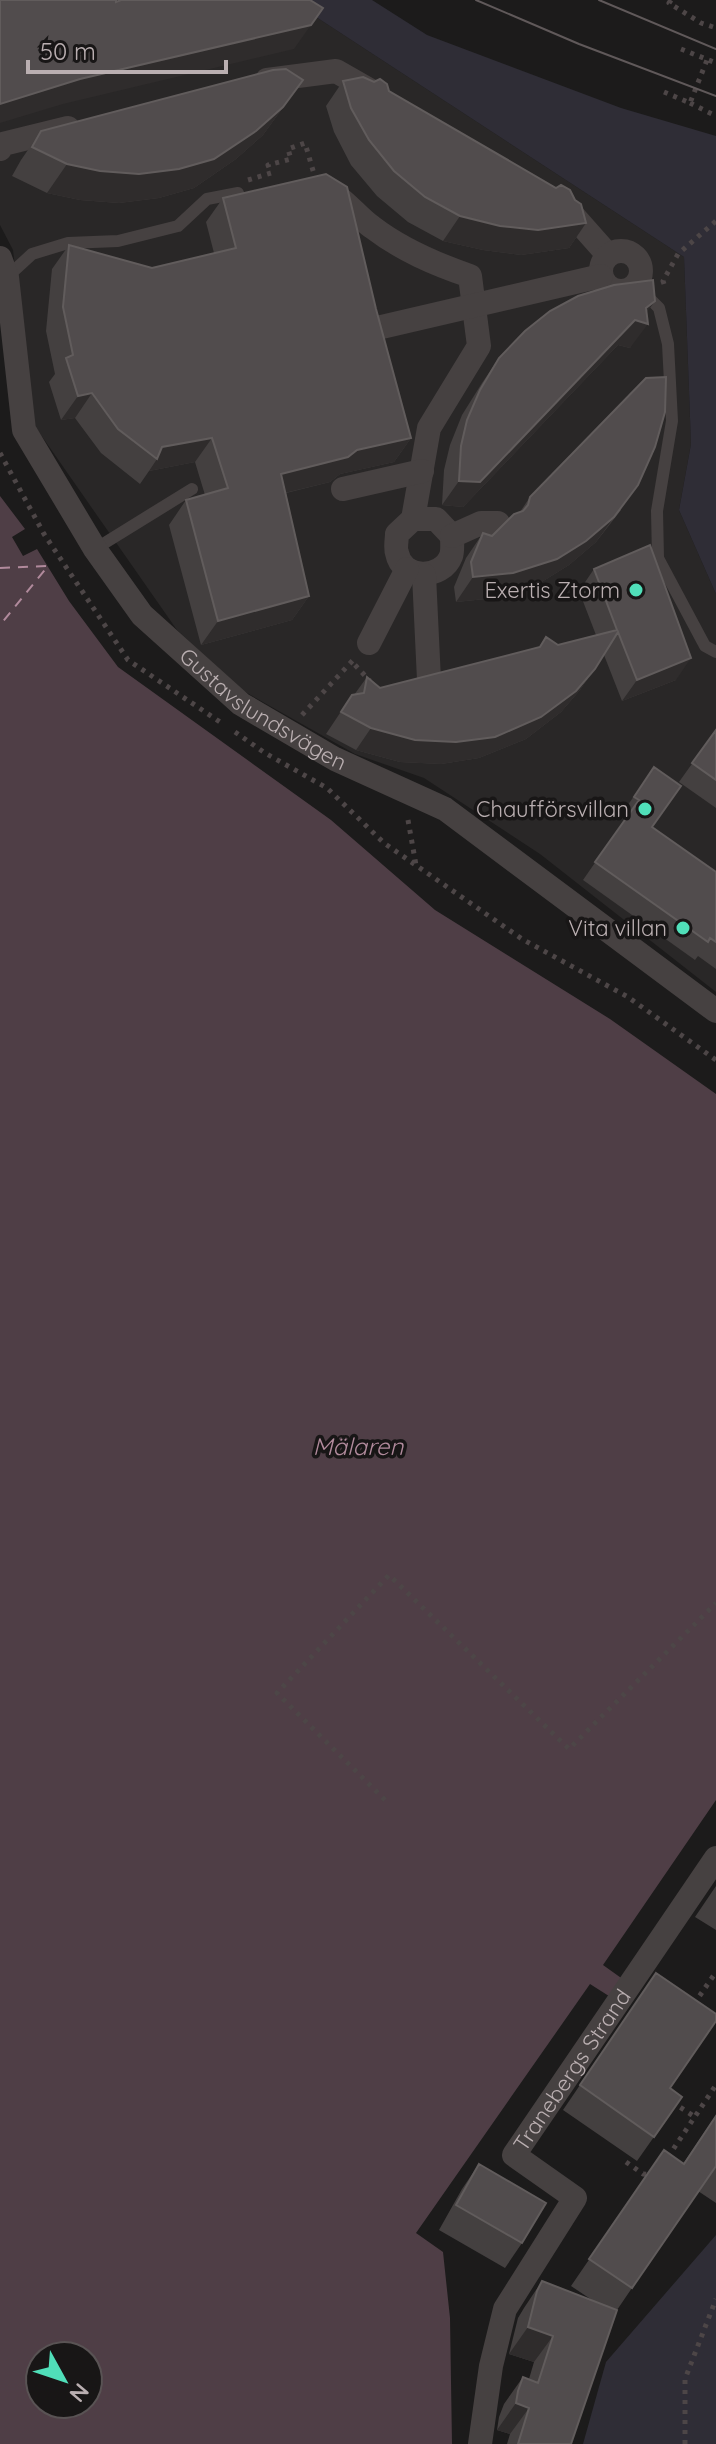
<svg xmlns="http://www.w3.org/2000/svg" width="716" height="2444" font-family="Quicksand,sans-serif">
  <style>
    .built { fill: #292727 }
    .green { fill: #2f2d36 }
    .water { fill: #4f3e46; fill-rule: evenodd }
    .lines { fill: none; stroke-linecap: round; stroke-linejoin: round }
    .ferry { stroke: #b18a9c; stroke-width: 2; stroke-dasharray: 10 8; stroke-linecap: butt }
    .path { stroke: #4d4647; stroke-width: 5; stroke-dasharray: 4 6; stroke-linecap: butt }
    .lane { stroke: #464141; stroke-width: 12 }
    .street { stroke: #464141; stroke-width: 24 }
    .tram { stroke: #60595a; stroke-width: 2 }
    .wall { fill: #444040 }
    .shaded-wall { fill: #2f2c2c }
    .building { fill: #514c4d; stroke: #615c5c; stroke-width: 2 }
    .poi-dot { fill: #50dfb9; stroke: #181616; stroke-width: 3 }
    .labels { text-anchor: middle; stroke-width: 7; stroke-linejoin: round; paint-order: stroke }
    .poi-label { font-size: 22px; fill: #baafb1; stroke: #181616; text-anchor: end }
    .street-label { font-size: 22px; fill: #baafb1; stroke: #181616 }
    .water-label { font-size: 24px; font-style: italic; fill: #b18a9c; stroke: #181616 }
  </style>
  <rect width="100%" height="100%" fill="#1c1b1b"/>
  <path class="built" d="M0,0h281l29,13 374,244 7,187 -12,66 37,84v398l-176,-138 -116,-76 -69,-24 -115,-65 -63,-59 -143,-205 -21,-175 -13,-25z"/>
  <path class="green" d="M281,0h91l55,35 194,73 95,28v458l-37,-84 12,-66 -7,-187 -374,-244z
    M716,2235v209h-133l23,-82z"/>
  <path class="water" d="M0,496l25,33 -13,8 11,19 14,-7 32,52 49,66 213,153 104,90 175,109 106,75v706l-113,165 21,15 -12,18 -22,-14 -174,249 27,19 7,66 2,126h-452zM40,2356h48v48h-48z"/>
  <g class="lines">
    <path class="ferry" d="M0,568l48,-2 -48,59"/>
    <path class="path" d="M671,0l-2,3 32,20 15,5
      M681,49l35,14
      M664,92l26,11 17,-43
      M690,103l26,13
      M248,180l23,-7 -3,-8 23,-6 -3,-10 17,-6 9,31
      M664,284l-1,-3 15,-27 38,-33
      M0,453l44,81 84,126 92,62
      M355,665l15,16
      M302,715l53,-57
      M235,732l30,21 62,35 57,55 138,96 106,58 88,63
      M408,820l8,45
      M385,1800l-108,-107 112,-118 180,174 147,-146
      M694,2004l22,-32
      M672,2102l23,15
      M668,2157l48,-72
      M626,2162l17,12 9,1
      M685,2444v-65l31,-80"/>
    <path class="lane" d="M7,277l25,-23 36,-11 50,-2 60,-15 29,-27 31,-6
      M644,293l15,15 9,36 4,77 -15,90 1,47 47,88 11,6
      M95,549l97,-60"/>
    <g class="street">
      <path d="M267,80l69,-9 42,24"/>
      <path d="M0,149l3,-5 65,-16"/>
      <path d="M327,191c19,8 29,25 45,36 30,23 63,37 98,49l9,70 -50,82 -16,91 -16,15c0,5 -2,14 0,19 5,27 45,27 54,3 2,-5 1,-14 1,-20l-16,-17h-23"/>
      <path d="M562,203l46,52"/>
      <circle cx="621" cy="271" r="20"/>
      <path id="s1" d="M0,258l7,19 17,153 71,119 47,66 99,89 94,55 110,50 271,202"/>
      <path d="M373,329l228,-53"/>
      <path d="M343,489l79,-18"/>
      <path d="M452,536l29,-13h17"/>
      <path d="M424,575l5,105"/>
      <path d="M369,643l38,-74"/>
      <path id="s2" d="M480,2444l11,-78 14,-57 70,-111 -61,-43 202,-297"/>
    </g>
    <path class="tram" d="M476,0l103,44 137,52
      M599,0l117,49"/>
  </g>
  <path class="wall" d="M303,80l-40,55 -27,24 -42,29 -35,10 -40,5 -39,-3 -33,-7 -35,-17 9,-16 20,-29z
    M343,81l46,10 197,132 -17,25 -48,7 -38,-5 -40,-9 -35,-19 -31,-26 -26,-31 -17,-33 -8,-26z
    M223,198l153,111 35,129 -17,24 -54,12 -10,8 -44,11 23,103 -17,24 -91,25 -32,-120 17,-25 19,-5 -10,-33 -46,9 -9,13 -39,-31 -26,-35 -14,2 -12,-38 6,-8 -9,-43 6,-62 17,-24 83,23 62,-15 -8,-31z
    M647,313l-17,35 -12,-3 -155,162 -21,-2 2,-35 6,-25 12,-30 20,-32 17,-25z
    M530,497l91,13 -25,32 -27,23 -29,18 -45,15 -39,4 -2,-15 12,-29 17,-25 9,3 28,-24z
    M594,569l82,111 -54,21 -18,-46 -24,35 -19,22 -35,27 -47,19 -38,6 -41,-2 -44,-12 -30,-16 26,-39h2l13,-18 13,11 158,-40 8,-11 12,8 38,-10 -17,-44z
    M716,730v78l-37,-26z
    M654,767l-2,60 64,45v97l-18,-13 -3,4 -112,-80 43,-62 -5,-3z
    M716,1886v44l-21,-13z
    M656,1973l14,115 12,9 -45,64 -74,-51z
    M716,2115v88l-18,-12 -81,119 -46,134h-64l3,-10 -13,-4 2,-13 5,-13 19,-27 6,2 5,-17 -25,-8 9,-36 6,-10 18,-27 50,19 -21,-14 93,-136 19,14z
    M479,2164l43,79 -17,25 -66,-38 23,-41z"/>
  <path class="shaded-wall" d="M323,8l-29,41 -231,55 -63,19v-19l80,-25z
    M303,80l-40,55 -27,24 -42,29 -35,10 -40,5 -39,-3 -33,-7 20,-29z
    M460,216l126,7 -17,25 -48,7 -38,-5 -40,-9z
    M655,301l-15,21 8,2 -18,24 -12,-3 -155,162 -21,-2 17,-24z
    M92,393l-17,25 -14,2 17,-24z
    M212,438l-17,24 -46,9 8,-12 5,-12z
    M411,438l-17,24 -54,12 -10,8 -66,16 17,-24 76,-24z
    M638,485l-42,57 -27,23 -29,18 -45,15 -39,4 17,-25z
    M309,596l-17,24 -91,25 17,-24z
    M691,658l-15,22 -54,21 15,-21z
    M595,669l-15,21 -19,22 -35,27 -47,19 -38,6 -41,-2 -44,-12 15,-22z
    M528,2327l25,9 -19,26 -25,-8z
    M516,2403l13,5 -19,26 -13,-4z"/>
  <path class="building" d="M0,0h116v2l5,-2h189l13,8 -12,17 -231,54 -80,25z
    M286,69l17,11 -20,27 -27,24 -42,28 -35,10 -40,5 -39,-3 -33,-7 -35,-17 9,-16 232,-61z
    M363,77l11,5 6,-3 7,5 2,7 167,97 5,-3 9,5 5,10 6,4 5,19 -48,7 -38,-4 -40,-10 -35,-19 -31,-26 -25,-31 -18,-32 -8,-27z
    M326,174l21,13 29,122 35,129 -54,12 -9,7 -67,17 28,122 -91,25 -32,-121 42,-12 -16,-50 -50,9 -5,12 -39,-30 -26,-36 -14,3 -12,-38 7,-3 -10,-48 6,-62 83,23 84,-20 -13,-50z
    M653,280l2,21 -9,7 2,16 -13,-4 -155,162 -21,-1 2,-35 6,-26 13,-30 19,-32 26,-27 25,-20 28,-15 36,-11z
    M666,377l-1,35 -10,35 -17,38 -24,32 -28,24 -29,18 -44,14 -40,4 -2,-15 12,-29 9,3 22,-22 9,-3 5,-6 2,-8 116,-119z
    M650,545l41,113 -54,22 -19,-48 -23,37 -19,22 -35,26 -46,20 -39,5 -41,-2 -44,-12 -30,-16 11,-17 12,-2 3,-16 13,11 160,-41 6,-10 12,8 59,-15 -23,-61z
    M716,730v50l-24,-17z
    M654,767l27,19 -29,41 64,45v70l-6,-4 -2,4 -113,-80 44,-62 -5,-3z
    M656,1973l60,41v7l-46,67 12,9 -28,40 -74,-52z
    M716,2116v50l-84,122 -43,-29 75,-109 20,14z
    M479,2164l67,39 -24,40 -66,-38z
    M542,2281l75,29 -46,134h-53l11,-36 -13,-5 2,-12 5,-14 15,6 15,-47 -25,-9 9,-36z"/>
  <g class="poi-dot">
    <circle cx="636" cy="590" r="8"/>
    <circle cx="645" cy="809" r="8"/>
    <circle cx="683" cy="928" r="8"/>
  </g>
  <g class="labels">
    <g class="poi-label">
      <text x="620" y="598">Exertis Ztorm</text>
      <text x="629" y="817">Chaufförsvillan</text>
      <text x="667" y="936">Vita villan</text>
    </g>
    <g class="street-label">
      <text dy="8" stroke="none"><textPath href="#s1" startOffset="548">Gustavslundsvägen</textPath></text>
      <text dy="8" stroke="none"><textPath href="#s2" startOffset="446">Tranebergs Strand</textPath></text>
    </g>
    <g class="water-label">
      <text x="358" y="1455">Mälaren</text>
    </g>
  </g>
  <g transform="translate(64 2380) rotate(130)"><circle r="38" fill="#181616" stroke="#595354" stroke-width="2"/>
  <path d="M0-6L14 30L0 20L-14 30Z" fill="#50dfb9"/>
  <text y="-12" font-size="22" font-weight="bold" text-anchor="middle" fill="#baafb1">N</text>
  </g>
  <path d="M28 60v12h198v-12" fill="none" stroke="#baafb1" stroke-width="4"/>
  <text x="40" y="60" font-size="24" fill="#baafb1" stroke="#181616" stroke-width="6" paint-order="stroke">50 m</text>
</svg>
